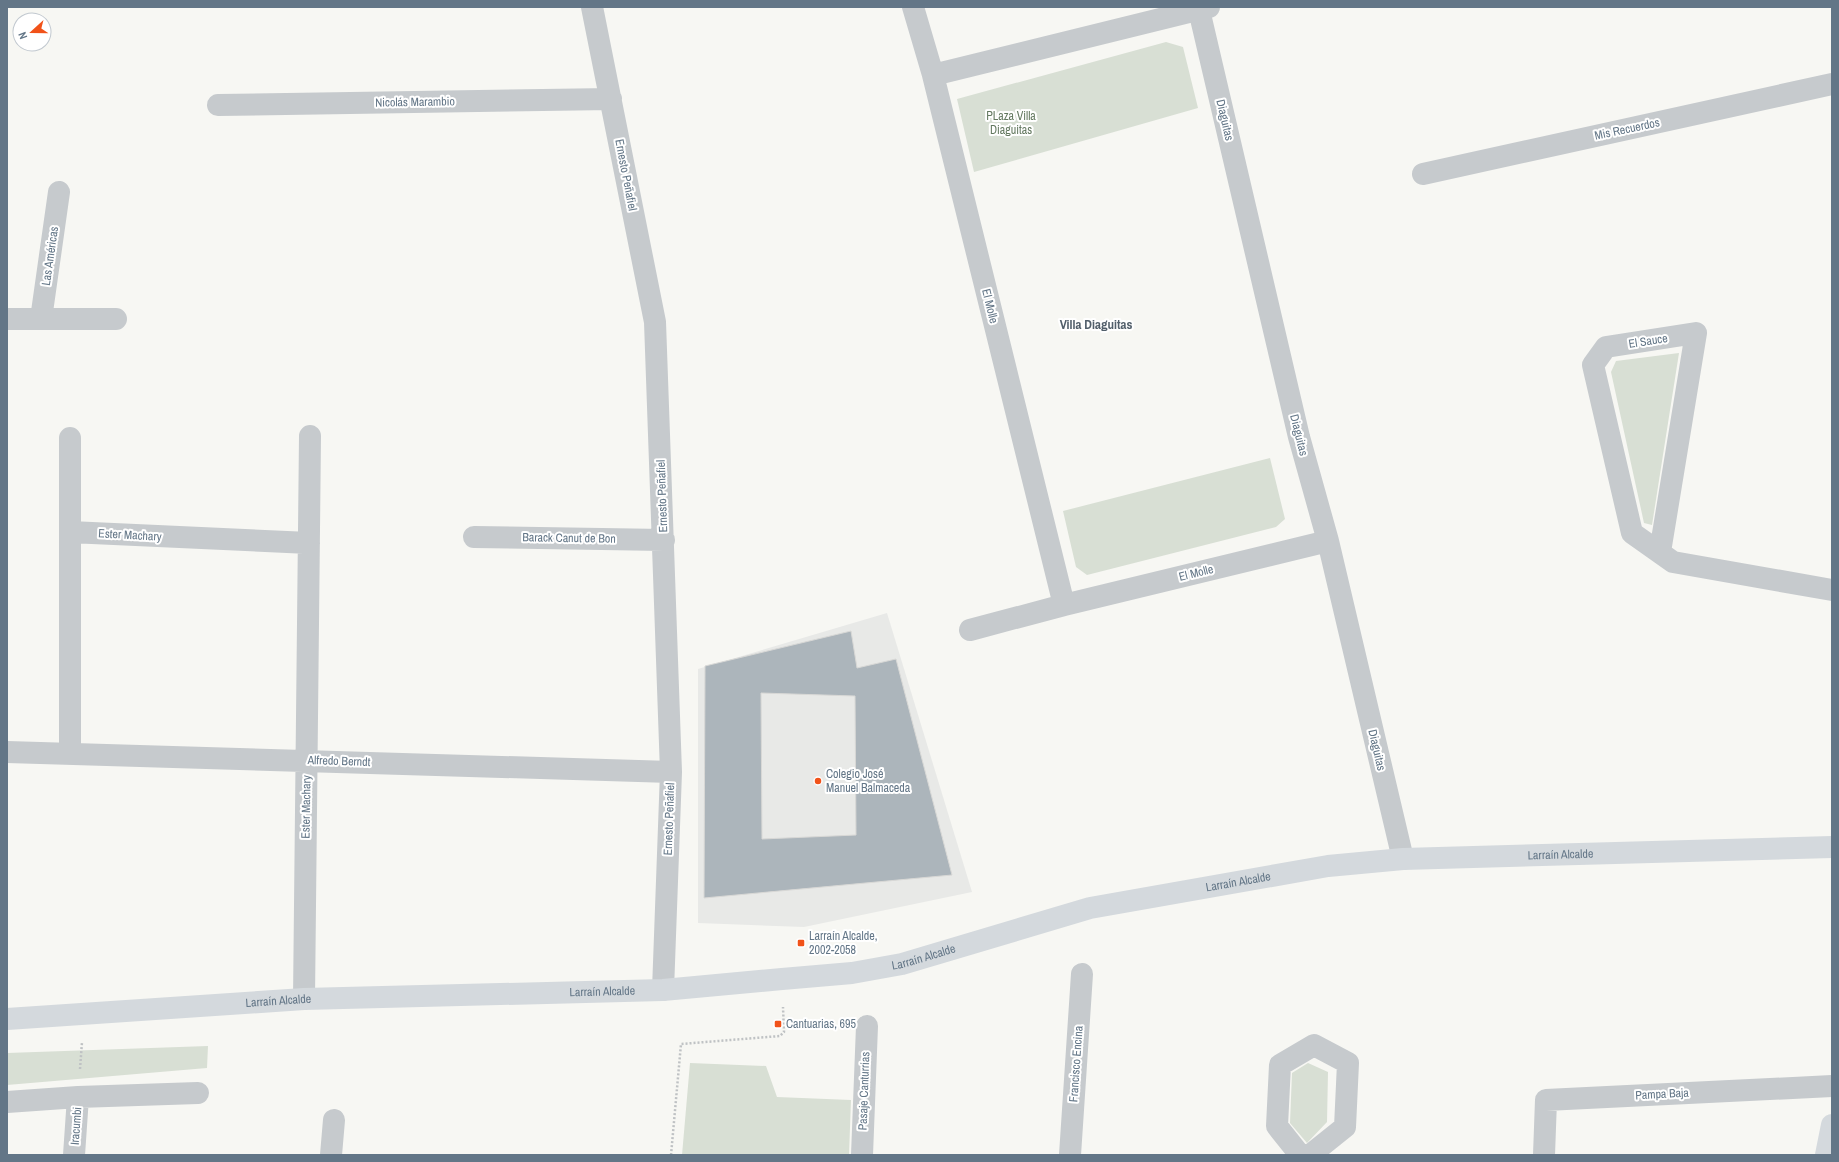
<svg xmlns="http://www.w3.org/2000/svg" width="1839" height="1162" font-family="'Archivo Narrow',sans-serif">
  <style>
    .built { fill: #e8e9e7 }
    .green { fill: #d8dfd4 }
    .building { fill: #acb5bb; stroke: #d8d8d6; fill-rule: evenodd }
    .lines { fill: none; stroke-linecap: round; stroke-linejoin: round }
    .path { stroke: #bfc2c4; stroke-width: 2.5; stroke-dasharray: 2 2; stroke-linecap: butt }
    .street { stroke: #c6cacd; stroke-width: 22 }
    .secondary { stroke: #d4d9dd; stroke-width: 22 }
    .poi-dot { fill: #f15219; stroke: #fff; stroke-width: 1.5 }
    .labels { text-anchor: middle; stroke-width: 4; stroke-linejoin: round; paint-order: stroke }
    .street-label { font-size: 12px; fill: #637687; stroke: #fff }
    .park-label { font-size: 12px; fill: #63785f; stroke: #fff }
    .poi-label { font-size: 12px; fill: #637687; stroke: #fff; text-anchor: start }
    .neighbourhood-label { font-size: 13px; font-weight: bold; fill: #525f6b; stroke: #fff }
  </style>
  <rect width="100%" height="100%" fill="#f7f7f3"/>
  <path class="built" d="M887,613l85,279 -168,35 -106,-4v-254z"/>
  <path class="green" d="M1166,42l17,5 15,61 -224,64 -17,-73z
    M1679,353l-27,172 -8,-2 -33,-151 5,-11z
    M1270,458l15,61 -9,8 -189,48 -11,-8 -13,-56z
    M208,1046l-1,22 -200,17v-32z
    M690,1063l76,3 11,31 74,3 -2,55h-167z
    M1308,1063l20,9 -1,50 -20,21 -17,-20 2,-50z"/>
  <path class="building" d="M851,631l6,37 39,-9 56,216 -248,23 1,-232zM761,693l94,3 1,139 -94,4z"/>
  <g class="lines">
    <path class="path" d="M80,1069l2,-27
      M671,1155l10,-111 99,-8 4,-4 -1,-25"/>
    <path class="street" d="M592,7l63,315 16,450 -8,218
      M913,7l20,68 131,530
      M1199,10l100,427 29,104 75,318
      M933,75l276,-68
      M218,105l393,-6
      M1423,174l409,-90
      M7,319h109
      M41,319l18,-127
      M70,532l239,11
      M474,537l190,3
      M1660,552l36,-219 -90,14 -13,18 39,168 41,29 159,28
      M970,630l94,-25 264,-64
      M7,752l664,20
      M70,753v-315
      M304,999l6,-563
      M7,1102l71,-5 120,-4
      M74,1155l4,-58
      M331,1155l3,-35
      M862,1155l5,-129
      M1070,1155l12,-181
      M1300,1155l-23,-29 3,-61 34,-20 34,18 -3,64 -35,28
      M1544,1155l2,-55 286,-14"/>
    <g class="secondary">
      <path id="s1" d="M7,1019l297,-20 359,-9 119,-11 70,-6 50,-9 188,-56 238,-42 75,-7 429,-12"/>
      <path d="M1826,1155l6,-30"/>
    </g>
  </g>
  <g class="poi-dot">
    <circle cx="818" cy="781" r="4"/>
    <rect x="797" y="939" width="8" height="8" rx="2"/>
    <rect x="774" y="1020" width="8" height="8" rx="2"/>
  </g>
  <g class="labels">
    <g class="street-label">
      <text transform="translate(415 102) rotate(-1)" y="4">Nicolás Marambio</text>
      <text transform="translate(1225 120) rotate(77)" y="4">Diaguitas</text>
      <text transform="translate(1627 129) rotate(-12)" y="4">Mis Recuerdos</text>
      <text transform="translate(626 175) rotate(79)" y="4">Ernesto Peñafiel</text>
      <text transform="translate(50 256) rotate(-82)" y="4">Las Américas</text>
      <text transform="translate(990 306) rotate(76)" y="4">El Molle</text>
      <text transform="translate(1648 341) rotate(-9)" y="4">El Sauce</text>
      <text transform="translate(1299 435) rotate(76)" y="4">Diaguitas</text>
      <text transform="translate(662 496) rotate(-92)" y="4">Ernesto Peñafiel</text>
      <text transform="translate(130 535) rotate(3)" y="4">Ester Machary</text>
      <text transform="translate(569 538) rotate(1)" y="4">Barack Canut de Bon</text>
      <text transform="translate(1196 573) rotate(-14)" y="4">El Molle</text>
      <text transform="translate(1377 750) rotate(77)" y="4">Diaguitas</text>
      <text transform="translate(339 761) rotate(2)" y="4">Alfredo Berndt</text>
      <text transform="translate(306 807) rotate(-89)" y="4">Ester Machary</text>
      <text transform="translate(669 819) rotate(-88)" y="4">Ernesto Peñafiel</text>
      <text dy="4" stroke="none"><textPath href="#s1" startOffset="1568">Larraín Alcalde</textPath></text>
      <text dy="4" stroke="none"><textPath href="#s1" startOffset="1244">Larraín Alcalde</textPath></text>
      <text dy="4" stroke="none"><textPath href="#s1" startOffset="920">Larraín Alcalde</textPath></text>
      <text dy="4" stroke="none"><textPath href="#s1" startOffset="596">Larraín Alcalde</textPath></text>
      <text dy="4" stroke="none"><textPath href="#s1" startOffset="272">Larraín Alcalde</textPath></text>
      <text transform="translate(1076 1064) rotate(-86)" y="4">Francisco Encina</text>
      <text transform="translate(864 1091) rotate(-88)" y="4">Pasaje Canturrias</text>
      <text transform="translate(1662 1094) rotate(-3)" y="4">Pampa Baja</text>
      <text transform="translate(76 1126) rotate(-86)" y="4">Iracumbi</text>
    </g>
    <g class="park-label">
      <text x="1011" y="120">PLaza Villa<tspan x="1011" dy="14">Diaguitas</tspan></text>
    </g>
    <g class="poi-label">
      <text x="826" y="778">Colegio José<tspan x="826" dy="14">Manuel Balmaceda</tspan></text>
      <text x="809" y="940">Larraín Alcalde,<tspan x="809" dy="14">2002-2058</tspan></text>
      <text x="786" y="1028">Cantuarias, 695</text>
    </g>
    <g class="neighbourhood-label">
      <text x="1096" y="329">Villa Diaguitas</text>
    </g>
  </g>
  <rect width="1839" height="1162" fill="none" stroke="#637687" stroke-width="16"/>
  <g transform="translate(32 32) rotate(249)"><circle r="19" fill="#ffffff" stroke="#c1c8cf"/>
  <path d="M0-3L7 15L0 10L-7 15Z" fill="#f15219"/>
  <text y="-6" font-size="11" font-weight="bold" text-anchor="middle" fill="#637687">N</text>
  </g>
</svg>
